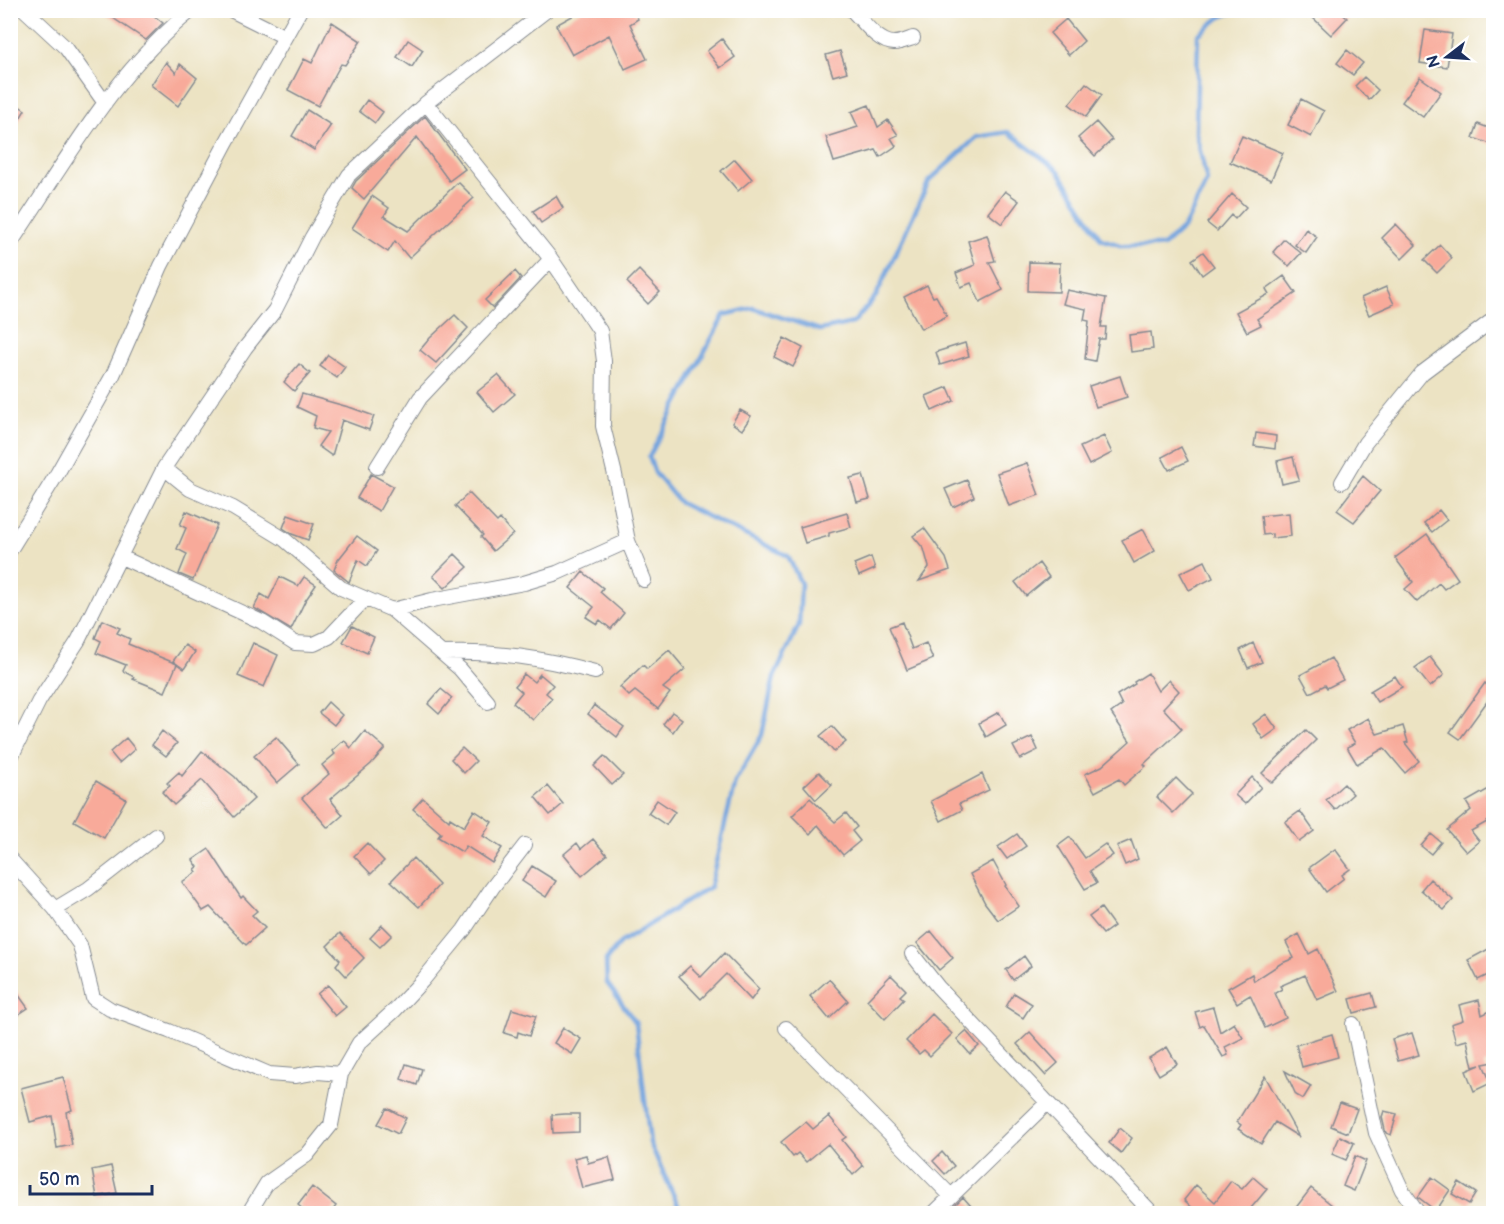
<svg xmlns="http://www.w3.org/2000/svg" width="1504" height="1224" font-family="'Balsamiq Sans',sans-serif">
  <style>
    .lines { fill: none; stroke-linecap: round; stroke-linejoin: round }
    .stream { stroke: #75a4de; stroke-width: 4.5 }
    .building { fill: #f8aa9a }
    .minor-casing { stroke: #848990; stroke-width: 16 }
    .minor { stroke: #fff; stroke-width: 14 }
  </style>
  <rect width="100%" height="100%" fill="#fff"/>
  <filter id="ink" filterUnits="userSpaceOnUse"><feTurbulence type="fractalNoise" baseFrequency=".0167" numOctaves="2"/><feDisplacementMap in="SourceGraphic" scale="12" xChannelSelector="R" yChannelSelector="G"/><feConvolveMatrix kernelMatrix="1 2 1 2 8 2 1 2 1" color-interpolation-filters="sRGB"/></filter>
  <filter id="wash" filterUnits="userSpaceOnUse"><feTurbulence type="fractalNoise" baseFrequency=".008" numOctaves="4" result="noise"/><feDisplacementMap in="SourceGraphic" scale="24" xChannelSelector="R" yChannelSelector="G"/><feGaussianBlur stdDeviation="1.35" result="paint"/><feColorMatrix in="noise" values="0 0 0 0 0 0 0 0 0 0 0 0 0 0 0 0 0 1.4 0 .05"/><feComposite in="paint" operator="in"/></filter>
  <g filter="url(#wash)">
    <rect width="100%" height="100%" fill="#ece3c3"/>
    <g class="lines">
      <path class="stream" d="M682,1214l-32,-71 -14,-120 -29,-40 -1,-23 14,-17 90,-56 25,-105 27,-47 12,-58 25,-52 2,-41 -13,-28 -108,-53 -25,-30 -6,-16 75,-142 29,-7 67,22 33,-7 23,-27 53,-115 48,-44 31,-5 50,38 43,69 22,7h40l22,-20 22,-45 -11,-47 2,-99 21,-17 19,-8"/>
    </g>
    <g id="blocks">
      <path class="building" d="M101,10h46l16,13 -17,17z
        M583,10h50l5,9 -8,5 17,35 -22,10 -16,-34 -37,20 -16,-30z
        M1318,10h20l9,8 -16,17 -19,-18z
        M1066,19l18,22 -15,14 -19,-22z
        M332,22l29,19 -16,24 -4,-1 -23,42 -30,-16 16,-31 8,4z
        M1425,30l27,4 -5,33 -27,-4z
        M722,39l13,18 -15,11 -13,-17z
        M408,40l15,10 -11,17 -15,-10z
        M1347,50l16,13 -10,12 -16,-12z
        M840,51l7,21 -14,4 -7,-21z
        M166,62l10,11 4,-9 17,14 -19,28 -27,-21z
        M1364,77l14,13 -9,10 -14,-14z
        M1420,77l21,15 -18,25 -21,-15z
        M1086,83l16,12 -16,22 -17,-13z
        M1301,99l23,12 -13,26 -23,-12z
        M10,100l15,10 -15,25z
        M367,100l16,12 -8,11 -16,-12z
        M869,105l9,22 10,-7 10,15 -7,3 5,8 -16,11 -4,-7 -42,12 -8,-25 32,-10 -7,-15z
        M307,110l24,15 -17,25 -22,-14z
        M425,116l40,53 -16,12 -32,-44 -53,62 -12,-11 4,-7z
        M1096,122l16,18 -17,16 -17,-18z
        M1478,124l16,6v15l-21,-7z
        M1242,136l41,17 -12,27 -41,-18z
        M735,159l17,20 -14,12 -17,-20z
        M458,182l16,16 -65,60 -14,-17 -7,11 -36,-24 20,-32 17,12 -5,8 24,15z
        M1005,191l14,10 -17,23 -14,-11z
        M1232,194l14,13 -11,12 -4,-4 -14,16 -10,-8z
        M556,196l7,12 -22,15 -8,-12z
        M1396,224l20,21 -14,14 -20,-21z
        M1306,229l11,8 -11,16 -11,-8z
        M987,235l8,26 -6,1 14,28 -23,12 -9,-19 -10,4 -5,-14 19,-8 -7,-24z
        M1284,239l17,14 -12,13 -16,-14z
        M1440,245l12,13 -15,15 -13,-13z
        M1203,252l11,14 -12,9 -10,-15z
        M1029,262l31,1 -1,29 -31,-1z
        M639,270l21,22 -12,12 -21,-22z
        M515,271l6,7 -28,30 -8,-8z
        M1284,276l12,17 -39,26 4,6 -14,7 -11,-20 33,-18 -3,-5z
        M927,285l6,12 3,-1 11,20 -26,13 -17,-32z
        M1386,287l8,17 -25,11 -8,-17z
        M1067,290l39,8 -5,29h5l-1,12h-6l-4,22 -10,-2 4,-38 -5,-1 2,-11 -23,-5z
        M455,315l13,13 -32,35 -16,-13 10,-12z
        M1151,332l2,17 -22,3 -2,-17z
        M784,338l19,10 -10,19 -19,-10z
        M965,343l4,13 -29,9 -4,-13z
        M328,355l17,12 -8,11 -17,-12z
        M299,364l11,9 -16,18 -10,-9z
        M498,375l17,19 -21,18 -17,-20z
        M1120,376l7,21 -31,10 -7,-21z
        M948,387l6,14 -22,10 -6,-15z
        M302,394l50,14 22,8 -5,14 -27,-10 -10,36 -14,-10 10,-14 -15,-4 3,-12 -19,-9z
        M740,410l11,6 -9,14 -10,-7z
        M1256,433l20,3 -1,13 -21,-3z
        M1104,436l8,17 -23,12 -9,-18z
        M1181,447l7,14 -19,9 -7,-13z
        M1293,457l6,23 -17,4 -5,-23z
        M1027,463l12,32 -30,11 -12,-33z
        M371,474l22,12 -14,25 -22,-13z
        M863,475l7,24 -13,3 -7,-24z
        M1363,476l17,15 -26,31 -17,-12z
        M967,480l7,17 -21,10 -8,-18z
        M469,493l28,29 3,-3 13,15 -20,17 -12,-14 2,-2 -28,-29z
        M1439,510l8,10 -15,12 -8,-9z
        M186,511l31,14 -24,55 -14,-6 8,-20 -10,-5 9,-21 -6,-3z
        M847,513l4,14 -22,6v3l-24,7 -5,-16z
        M1289,513l2,23 -19,2v-4l-9,1 -2,-19z
        M288,515l26,9 -6,16 -16,-6 -9,-6z
        M924,528l22,30 4,12 -31,11 10,-14 -5,-18 -11,-13z
        M1143,529l12,22 -21,12 -12,-23z
        M1427,534l31,45 -14,10 -5,-6 -22,19 -12,-13 8,-7 -18,-24z
        M357,536l20,15 -10,15 -9,-6 -9,22 -15,-12 4,-10z
        M455,554l13,13 -23,21 -12,-12z
        M871,557l4,12 -16,7 -5,-12z
        M1205,561l8,17 -24,12 -9,-17z
        M1039,563l10,14 -23,19 -11,-14z
        M583,572l20,16 -3,4 24,21 -13,16 -11,-9 -3,4 -11,-7 8,-10 -24,-19z
        M280,577l18,9 6,-9 12,8 -11,16 -14,29 -37,-22 7,-14 8,5z
        M102,620l18,8 -3,5 13,6 -2,5 49,20 -12,28 -32,-13 1,-2 -11,-6 3,-6 -30,-12 5,-12 -6,-3z
        M902,622l10,27 14,-6 7,16 -26,11 -18,-43z
        M352,626l22,11 -7,16 -24,-11z
        M253,643l25,12 -14,32 -26,-11z
        M1253,643l9,19 -14,6 -8,-18z
        M185,645l10,7 -11,17 -11,-8z
        M669,650l16,19 -22,19 7,5 -12,16 -23,-18 -6,5 -9,-9 23,-22 4,4z
        M1430,657l14,18 -14,12 -15,-19z
        M1331,658l12,22 -16,8 -2,-3 -15,8 -10,-18z
        M1148,673l10,18 11,-11 10,11 -16,17 19,21 -38,35 2,2 -22,19 -5,-6 -24,13 -10,-18 17,-8 28,-25 -19,-28 11,-8 -5,-10 18,-11 -1,-2z
        M524,674l10,8 6,-8 13,11 -7,8 6,5 -19,22 -20,-17 9,-11 -7,-6z
        M1395,676l7,11 -25,15 -7,-11z
        M1491,680l3,1v11l-34,47 -10,-7 35,-49 2,2z
        M441,689l11,9 -13,16 -11,-10z
        M328,702l14,13 -8,10 -15,-12z
        M594,705l30,22 -7,10 -29,-23z
        M672,712l10,7 -9,13 -10,-8z
        M999,712l7,13 -20,12 -7,-14z
        M1266,714l11,15 -14,10 -10,-15z
        M1368,718l9,16 26,-8 5,16 -3,1 14,18 -14,12 -21,-25 -27,16 -10,-17 8,-4 -8,-13z
        M832,726l14,16 -12,10 -14,-16z
        M1306,730l10,10 -44,43 -10,-10z
        M162,731l15,12 -11,13 -14,-11z
        M365,731l20,17 -14,16 -41,35 13,16 -15,13 -26,-30 27,-24 -7,-9 13,-11 -3,-3 12,-11 7,8z
        M276,737l23,27 -22,19 -23,-27z
        M1032,737l6,13 -18,9 -7,-13z
        M126,738l9,11 -16,14 -9,-11z
        M462,748l14,13 -12,12 -13,-14z
        M202,751l33,26 19,22 -20,18 -32,-37 -28,25 -12,-13 8,-6 -3,-3 12,-11 3,4z
        M604,756l19,19 -11,10 -18,-19z
        M819,772l13,13 -16,15 -12,-14z
        M982,774l7,16 -30,14 3,6 -21,11 -10,-20z
        M1252,777l9,10 -16,17 -10,-9z
        M1176,778l16,16 -19,19 -16,-16z
        M96,781l30,18 -22,39 -30,-17z
        M1344,784l9,10 -18,16 -9,-10z
        M548,786l15,18 -13,11 -15,-18z
        M1494,786v32l-23,13 8,10 -13,11 -19,-22 24,-20 -5,-8z
        M423,798l26,23 1,-3 14,9 10,-17 18,12 -9,14 19,12 -10,15 -26,-17 -4,6 -24,-15 3,-4 -28,-24z
        M810,798l25,24 11,-9 11,14 -5,4 8,10 -17,14 -25,-30 -8,9 -18,-18z
        M657,800l18,12 -9,13 -18,-12z
        M1300,811l14,20 -15,11 -14,-20z
        M1017,834l9,12 -19,13 -9,-12z
        M1431,834l10,8 -10,12 -10,-8z
        M1070,837l15,21 20,-14 8,11 -23,16 7,12 -12,6 -27,-43z
        M593,839l14,16 -25,21 -18,-22 13,-11 4,6z
        M1131,840l7,19 -13,6 -8,-19z
        M367,843l17,18 -13,13 -17,-18z
        M209,849l32,49 2,-2 14,15 -5,4 13,13 -19,17 -36,-38 -7,4 -21,-29 15,-10 -2,-3 3,-2 -5,-7z
        M1335,849l15,20 -8,6 2,3 -18,14 -17,-24z
        M413,858l26,27 -20,22 -28,-26z
        M993,861l13,24 -1,1 14,20 -21,14 -13,-17 -15,-29z
        M532,866l24,15 -10,16 -24,-16z
        M1430,879l23,21 -9,10 -23,-20z
        M1101,908l13,18 -11,8 -14,-17z
        M382,925l10,10 -12,12 -10,-9z
        M931,931l22,27 -14,12 -22,-27z
        M340,933l24,25 -18,18 -10,-11 4,-5 -13,-14z
        M1299,934l10,20 9,-5 20,42 -21,9 -12,-25 -25,11 2,3 -7,4 11,25 -21,10 -15,-33 -13,8 -9,-15 24,-14 2,7 26,-17 14,-6 -8,-16z
        M1494,946v26l-16,8 -10,-20z
        M724,953l35,36 -8,11 -25,-26 -25,25 -22,-23 11,-10 11,11z
        M1024,956l7,10 -18,14 -7,-10z
        M891,975l15,15 -6,6 4,3 -19,20 -18,-19z
        M829,979l19,22 -19,18 -19,-23z
        M10,983l18,25 -18,12z
        M328,985l18,22 -11,9 -18,-22z
        M1014,993l18,11 -9,14 -17,-11z
        M1372,993l4,14 -22,6 -4,-14z
        M1479,1000l3,15 12,-6v53l-11,2 8,19 -17,8 -8,-20 14,-6 -7,2 -6,-27 -11,3 -5,-19 12,-4 -4,-15z
        M1213,1007l7,25 14,-9 9,15 -18,9 3,8 -5,2 -19,-32 -4,2 -5,-15z
        M512,1009l24,7 -7,20 -11,-4 -1,5 -13,-4z
        M932,1014l20,20 -22,22 -6,-6 -5,4 -13,-13z
        M563,1028l18,11 -9,15 -18,-11z
        M966,1031l13,15 -9,8 -13,-15z
        M1030,1032l28,31 -13,12 -28,-31z
        M1412,1033l7,22 -21,6 -6,-22z
        M1332,1034l6,23 -36,10 -6,-22z
        M1167,1047l10,17 -18,11 -10,-17z
        M406,1064l16,5 -5,16 -16,-6z
        M1285,1071l26,15 -8,13 -7,-4z
        M1265,1076l34,61 -24,-15 -14,22 -23,-15 3,-4 -4,-3z
        M63,1077l9,33 -6,2 6,33 -15,3 -5,-32 -22,6 -9,-34z
        M1340,1103l17,6 -9,24 -17,-7z
        M387,1108l19,10 -8,16 -20,-10z
        M1384,1111l13,3 -6,21 -5,-2 -1,-3 -3,-13z
        M565,1114h14v18l-26,1 -1,-18z
        M829,1116l17,21 -4,3 21,26 -10,9 -25,-31 -22,18 -8,-9 -5,4 -12,-15 25,-20 7,7z
        M1120,1128l12,10 -11,15 -12,-10z
        M1340,1136l14,7 -8,17 -14,-6z
        M942,1152l12,14 -9,8 -12,-13z
        M586,1155l2,8 21,-6 6,23 -33,8 -8,-30z
        M1355,1156l11,5 -12,30 -11,-5z
        M111,1166l6,27 -20,4 -5,-27z
        M1253,1177l14,12 -21,25h-39l-5,-5 -4,4 -14,-13 12,-15 19,17 16,-21 11,8z
        M1432,1177l18,13 -14,21 -18,-14z
        M1459,1182l17,11 -7,11 -17,-10z
        M312,1187l24,19 -6,8h-21l-11,-9z
        M1311,1188l22,18 -6,8h-36z
        M963,1197l15,17h-32z"/>
    </g>
  </g>
  <g filter="url(#ink)">
    <use href="#blocks" fill-opacity="0" stroke="#848990" stroke-width="1.5"/>
    <g class="lines">
      <g class="minor-casing">
        <path id="minor" d="M25,10l41,38 39,55
          M231,10l54,27
          M852,10c11,11 26,33 42,33 6,0 13,-3 19,-5
          M426,103l125,156 49,72 4,30 -1,65 12,49 13,66 16,39
          M10,244c55,-81 104,-172 182,-234
          M377,467l43,-69 131,-139
          M164,468l26,21 43,19 51,31 57,49 51,22 68,59 28,33
          M1342,482l23,-39 57,-70 72,-54
          M10,550l47,-76 56,-99 48,-109 65,-123 74,-133
          M121,557l141,65 33,21 19,1 15,-7 36,-38
          M392,610l40,-10 92,-17 33,-10 71,-32
          M442,653c57,-2 99,5 153,19
          M10,759l29,-58 39,-60 86,-173 81,-120 30,-38 37,-73 37,-62 77,-72 121,-93
          M10,859l45,50 25,36 13,53 17,11 59,22 100,43 26,2 23,-4 23,2
          M55,909l33,-20 68,-53
          M912,954l26,33 215,227
          M1353,1024l23,109 26,57 17,24
          M786,1028l165,168
          M248,1214l19,-31 40,-28 24,-30 10,-51 18,-31 36,-33 28,-30 41,-50 28,-42 33,-43
          M933,1214l114,-111"/>
      </g>
      <use href="#minor" class="minor"/>
    </g>
  </g>
  <rect width="1504" height="1224" fill="none" stroke="#fff" stroke-width="36"/>
  <g transform="translate(1447 57) rotate(253)" stroke="#ffffff" stroke-width="4.5" paint-order="stroke">
  <path d="M0-4.5L10 22L0 15L-10 22Z" fill="#1b2f5e"/>
  <text y="-9" font-size="16" font-weight="bold" text-anchor="middle" fill="#1b2f5e">N</text>
  </g>
  <path d="M30 1185v9h122v-9" fill="none" stroke="#1b2f5e" stroke-width="3"/>
  <text x="39" y="1185" font-size="18" fill="#1b2f5e" stroke="#ffffff" stroke-width="4.5" paint-order="stroke">50 m</text>
</svg>
